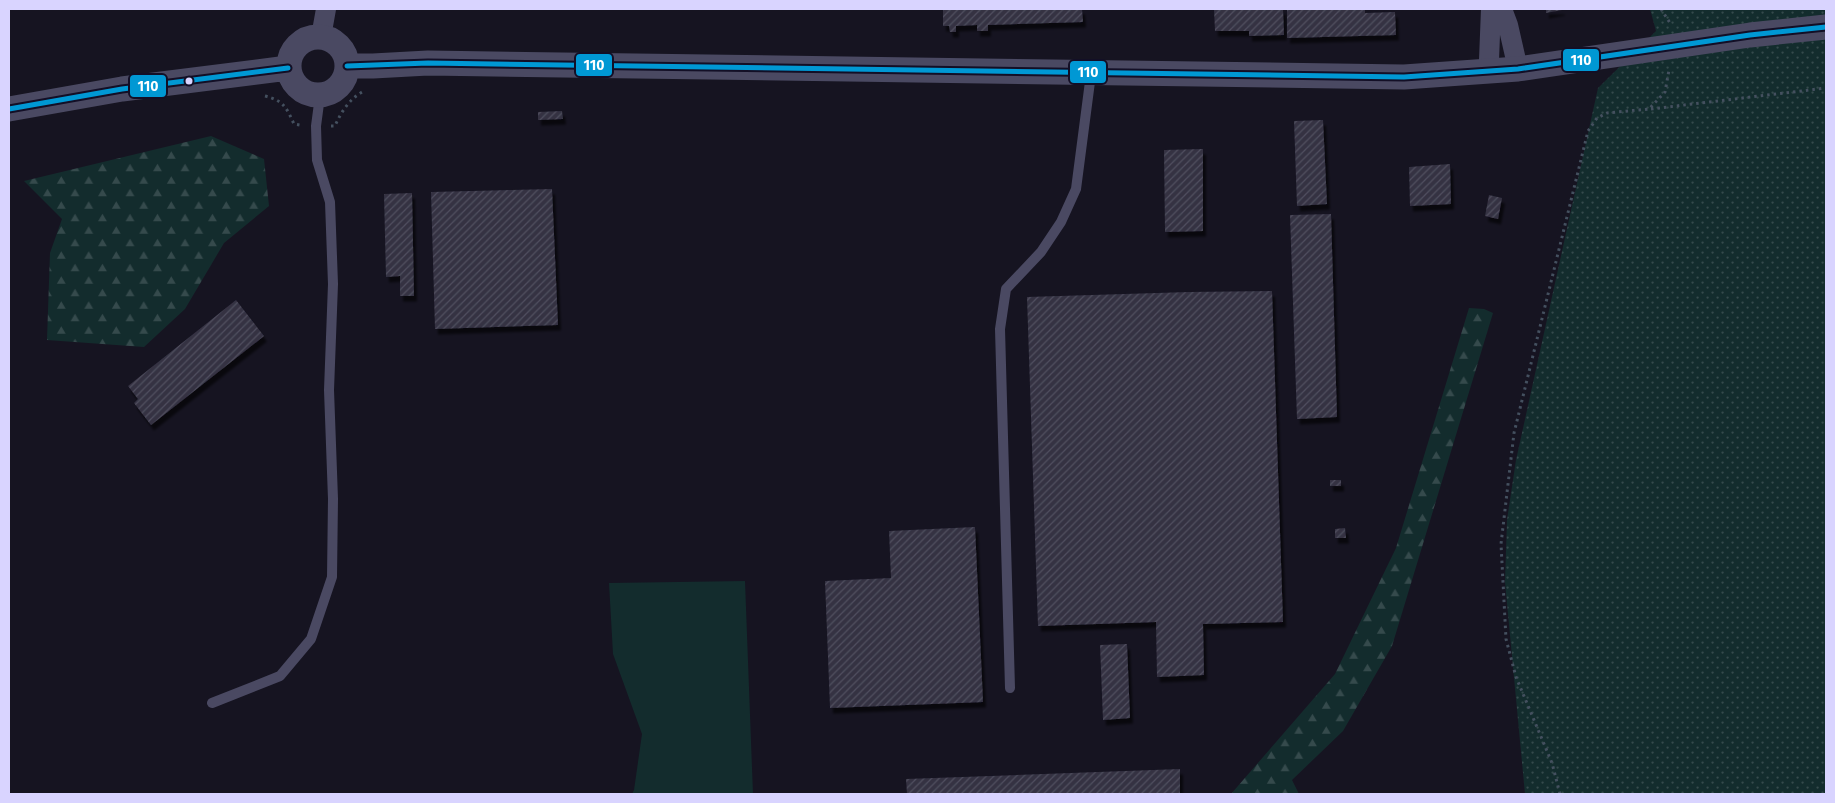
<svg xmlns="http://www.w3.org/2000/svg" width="1835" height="803" font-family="'Fira Sans',sans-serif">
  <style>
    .grass { fill: #132c2d }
    .forest { fill: url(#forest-firs) }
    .park { fill: url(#park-dots) }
    .building { fill: url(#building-hatch); filter: url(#shadow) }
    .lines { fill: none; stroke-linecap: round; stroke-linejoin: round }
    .path { stroke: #44505f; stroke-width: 3; stroke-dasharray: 2.5 4; stroke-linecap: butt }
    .service { stroke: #4a4962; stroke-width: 10 }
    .minor { stroke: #4a4962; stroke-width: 20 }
    .tertiary { stroke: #4a4962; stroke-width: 25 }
    .bus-1-casing { stroke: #130f26; stroke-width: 9 }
    .bus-1 { stroke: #0098d4; stroke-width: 5 }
    .bus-dot { fill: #d9d4ff; stroke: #130f26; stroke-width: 2 }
    .line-badge { stroke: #130f26; stroke-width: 2 }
    .badge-label { font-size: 14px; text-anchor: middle; font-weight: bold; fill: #fff }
  </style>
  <defs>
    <pattern id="forest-firs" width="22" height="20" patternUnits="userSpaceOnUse" patternTransform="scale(1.25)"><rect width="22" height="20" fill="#132c2d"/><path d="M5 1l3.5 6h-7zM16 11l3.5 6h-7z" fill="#354a4c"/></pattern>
    <pattern id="park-dots" width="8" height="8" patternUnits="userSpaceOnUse" patternTransform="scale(1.25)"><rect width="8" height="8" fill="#132c2d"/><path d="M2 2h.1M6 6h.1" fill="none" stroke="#354a4c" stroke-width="1.8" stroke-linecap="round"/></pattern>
    <pattern id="building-hatch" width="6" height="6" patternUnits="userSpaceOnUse" patternTransform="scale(1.25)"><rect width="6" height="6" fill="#343243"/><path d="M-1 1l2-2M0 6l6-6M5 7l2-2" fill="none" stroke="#514f5f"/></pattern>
    <filter id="shadow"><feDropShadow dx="3" dy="5.5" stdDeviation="1" flood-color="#0009"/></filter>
  </defs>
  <rect width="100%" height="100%" fill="#161421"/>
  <path class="grass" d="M745,581l8,213h-121l2,-4 8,-56 -29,-80 -4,-71z"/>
  <path class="forest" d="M211,136l53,23 5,47 -45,37 -39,66 -41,38 -97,-7 3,-87 12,-34 -38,-38z
    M1469,308l15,1 9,4 -101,333 -49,85 -51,49 7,14h-68l104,-120 61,-126z"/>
  <path class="park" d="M1650,9h176v785h-301l-20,-212 2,-62 9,-60 82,-372 58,-57z"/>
  <path class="building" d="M943,9h139l1,13 -95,3v6h-11v-6l-21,1v6h-6l-1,-6h-6z
    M1214,9h69l1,26 -35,1v-5h-34z
    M1287,9h78v4l30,-1 1,23 -109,3z
    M1546,9h16v1l-16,3z
    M562,111l1,8 -25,1v-8z
    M1323,120l4,84 -30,2 -3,-85z
    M1203,149v82l-38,1 -1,-82z
    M1450,164l1,40 -41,2 -1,-39z
    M552,189l6,136 -123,4 -4,-137z
    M412,193l2,103h-14v-20l-14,1 -2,-83z
    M1489,195l13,3 -4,21 -13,-3z
    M1331,214l6,203 -40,2 -7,-204z
    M1272,291l11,331 -80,2 1,51 -47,2 -1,-55 -118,4 -11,-329 162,-5z
    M236,300l28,36 -113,89 -17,-22 4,-4 -10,-13z
    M1330,480h11v6h-11z
    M975,527l8,175 -153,6 -5,-127 66,-3 -2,-47z
    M1345,528l1,10h-11v-9z
    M1127,644l3,74 -27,2 -3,-75z
    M1180,769v25h-273l-1,-15z"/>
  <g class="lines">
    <path class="path" d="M1661,9l9,14
      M265,96c19,5 21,11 29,28l6,1
      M1651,109l175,-21
      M331,126h4c6,-14 15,-28 29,-35
      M1560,794l-8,-31 -36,-86 -10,-38 -5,-95 13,-111 74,-302 9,-13 10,-5 42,-4 16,-17 4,-22"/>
    <path class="service" d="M1010,688l-10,-359 6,-40 35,-37 20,-30 15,-33 15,-115
      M212,703l68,-27 31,-37 21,-62 1,-78 -4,-109 4,-106 -3,-82 -13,-42 -1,-34 4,-30"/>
    <path class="minor" d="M1502,9l6,16 10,44
      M321,37l5,-28
      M1491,71l-2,-11 2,-51"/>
    <path class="tertiary" d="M289 66a29 29 0 1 1 58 0a29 29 0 1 1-58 0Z
      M347,66h26l55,-3 976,14 114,-8 232,-34 76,-8
      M9,109l113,-20 166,-21"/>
    <g class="bus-1-casing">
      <path id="bus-1" d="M347,66l81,-3 976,14 114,-8 232,-34 76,-8
        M9,109l113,-20 166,-21"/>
    </g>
    <use href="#bus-1" class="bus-1"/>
  </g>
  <circle class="bus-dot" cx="189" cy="81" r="4.5"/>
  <g class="line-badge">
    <rect x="1562" y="48" width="38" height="24" rx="5" fill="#0098d4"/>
    <rect x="575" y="53" width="38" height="24" rx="5" fill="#0098d4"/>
    <rect x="1069" y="60" width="38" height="24" rx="5" fill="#0098d4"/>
    <rect x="129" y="74" width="38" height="24" rx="5" fill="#0098d4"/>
  </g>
  <g class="badge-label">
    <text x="1581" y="65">110</text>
    <text x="594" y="70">110</text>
    <text x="1088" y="77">110</text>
    <text x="148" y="91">110</text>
  </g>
  <rect width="1835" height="803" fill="none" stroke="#d9d4ff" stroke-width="20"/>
</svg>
